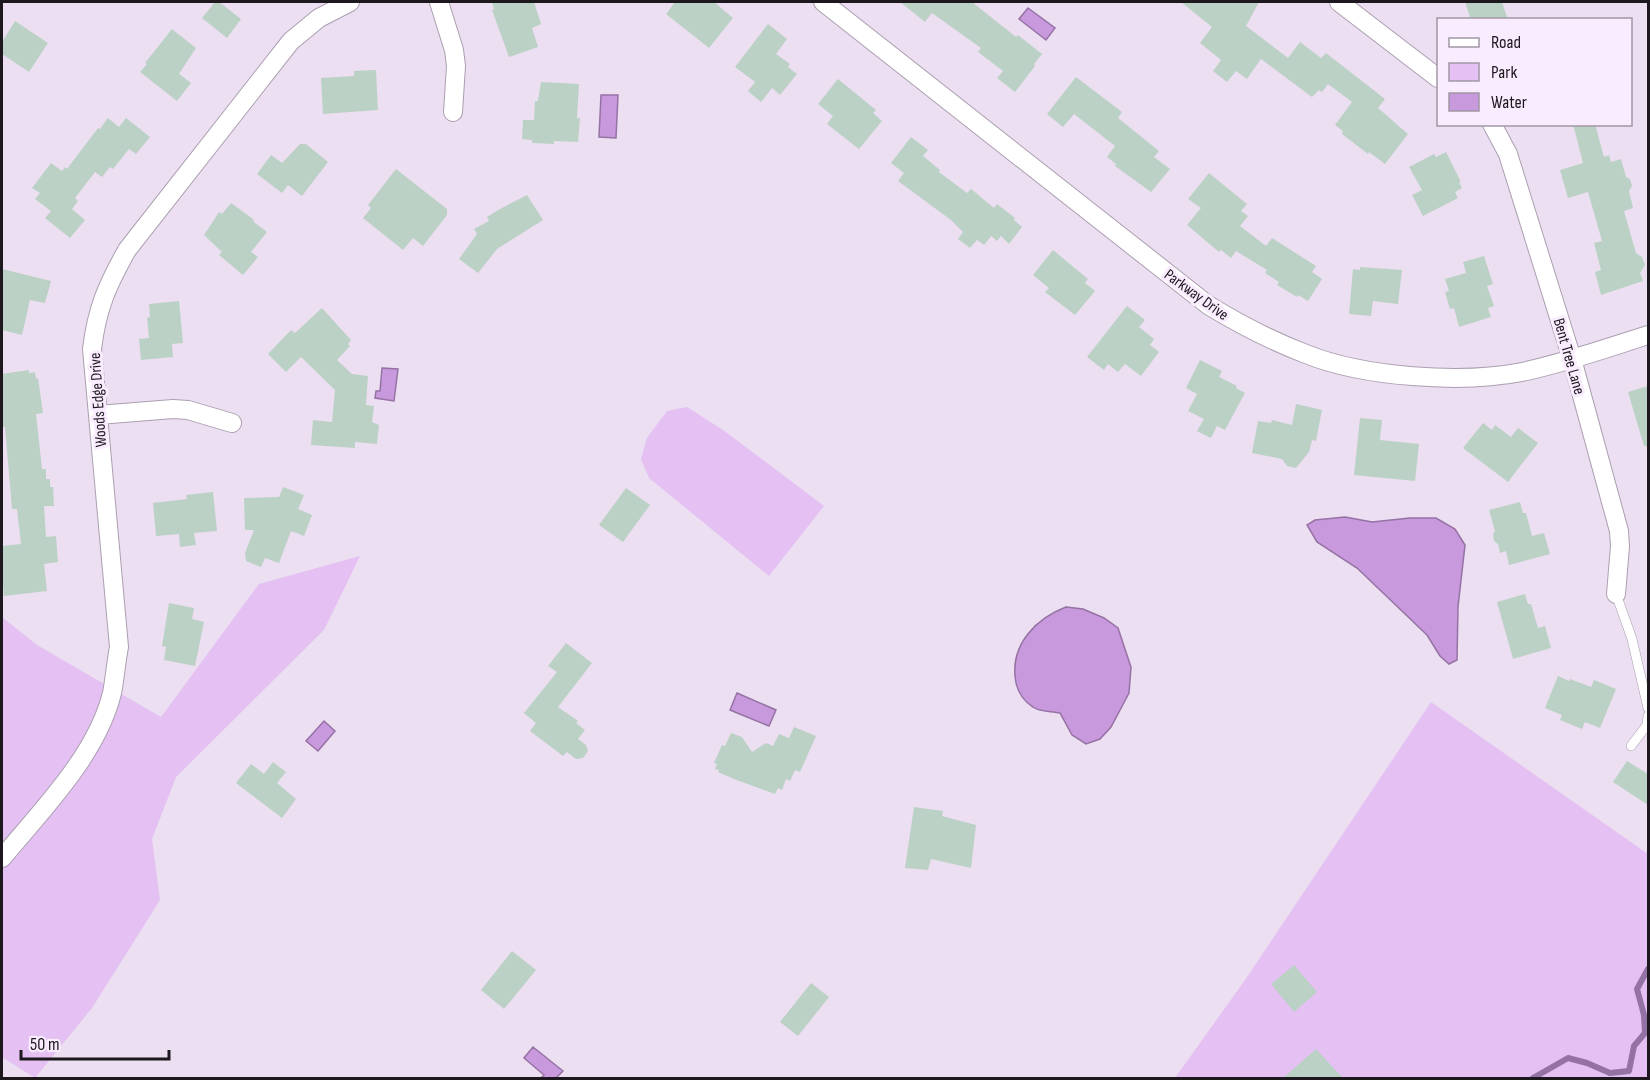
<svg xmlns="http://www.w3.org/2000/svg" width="1650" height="1080" font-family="'Sofia Sans Condensed',sans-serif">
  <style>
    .green { fill: #e4c0f3 }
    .water { fill: #c999dd; stroke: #9572a4; stroke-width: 1.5 }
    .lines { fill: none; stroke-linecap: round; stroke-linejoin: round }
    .stream { stroke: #9572a4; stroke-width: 6 }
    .building { fill: #bcd1c5 }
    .service-casing { stroke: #ab9fb0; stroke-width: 10 }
    .minor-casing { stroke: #ab9fb0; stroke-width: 20 }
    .service { stroke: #fff; stroke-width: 9 }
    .minor { stroke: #fff; stroke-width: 18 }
    .labels { text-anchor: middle; stroke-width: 6; stroke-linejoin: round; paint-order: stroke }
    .street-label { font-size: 16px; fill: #1c181e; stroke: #f9ecfe }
  </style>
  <rect width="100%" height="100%" fill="#ebdff1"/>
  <path class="green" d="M687,407l36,23 101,76 -55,70 -120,-98 -8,-19 6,-21 20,-27z
    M360,556l-36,74 -148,147 -24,62 8,61 -68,108 -57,70 -33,-21v-440l35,28 124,72 98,-133z
    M1431,702l217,152v224h-473l70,-98z"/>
  <path class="water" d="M1028,8l27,20 -9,12 -27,-21z
    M601,95h17l-2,43 -17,-1z
    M382,368l16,1 -4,32 -19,-3 1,-7h4z
    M1345,517l27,5 38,-4h26l19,11 10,16 -7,62 -1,53 -8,4 -9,-8 -13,-21 -70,-67 -40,-26 -10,-17 8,-5z
    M1066,607l17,2 21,9 14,10 13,39 -2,26 -18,34 -11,12 -14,5 -14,-9 -12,-22c-8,-2 -21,-1 -27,-6 -11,-7 -17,-18 -18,-31 -3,-33 22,-58 51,-69z
    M737,693l39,17 -7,16 -39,-16z
    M324,721l11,10 -17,20 -12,-10z
    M533,1047l30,24 -7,7h-15l3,-3 -20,-17z"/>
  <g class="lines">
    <path class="stream" d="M1533,1078l35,-20 19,5 23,10 19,-2 5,-25 11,-13 -1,-18 -7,-26 11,-20"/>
  </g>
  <path class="building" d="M215,2h4l22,17 -14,19 -25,-20z
    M492,2h42l7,22 -9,4 6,19 -29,10 -17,-47 2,-1z
    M675,2h39l19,16 -24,30 -43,-34z
    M900,2h72l44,35 2,-2 24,19 -8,10 1,2 -20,26 -18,-14 6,-7 -25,-19 3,-4 -49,-35 -7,9z
    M1181,2h78l-13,24 42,32 12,-16 21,16 5,-5 59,46 -7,9 30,26 -23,30 -16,-12 -1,2 -26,-20 1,-3 -8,-6 17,-23 -24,-18 -6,8 -3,-2 -7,7 -51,-38 -14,20 -11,-8 -9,11 -14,-11 8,-11 -21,-17 12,-16z
    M1465,2h37l6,18h-37z
    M15,21l33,22 -19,29 -27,-18v-12z
    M768,24l19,15 -11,15 14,10 -2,3 9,7 -17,21 -8,-7 -11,14 -13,-11 7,-9 -20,-15z
    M172,29l24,19 -17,26 12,9 -14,18 -37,-29 7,-8 -2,-1z
    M376,70l2,40 -55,4 -2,-36 33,-2v-5z
    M1076,77l46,35 -4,6 41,33 -5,6 16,12 -19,23 -36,-26 1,-2 -9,-7 8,-11 -41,-32 -11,13 -16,-13z
    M838,79l38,31 -3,3 9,8 -23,28 -32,-25 6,-8 -15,-12z
    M541,82l38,2 -2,34h3l-2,24 -24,-1v3l-22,-1v-3l-10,-1 1,-19h11l1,-19h3z
    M108,118l11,9 7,-9 24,19 -14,17 -7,-5 -16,20 -3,-2 -8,10 -7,-5 -20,26 3,3 -6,8 13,11 -15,18 -25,-20 6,-7 -16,-12 5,-6 -8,-5 19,-25 11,8 3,-4 2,2 31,-41 2,1z
    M1573,124h22l9,33 5,-2 2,7 10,-3 5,18 4,2 2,7 -3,5 4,17 -9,3 12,42 6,4 3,8 -5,8 3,8 -42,14 -6,-23 6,-2 -7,-27 8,-2 -14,-49 -20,6 -8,-28 23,-7z
    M911,137l17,13 -5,6 17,14 -1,2 28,21 4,-4 23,19 3,-4 18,14 -1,2 8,7 -13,17 -8,-8 -4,5 -6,-5 -7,9 -7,-5 -7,8 -12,-9 5,-7 -12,-12 -53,-39 6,-8 -13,-10z
    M300,144h6l22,18 -26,34 -14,-11 -6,8 -25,-19 14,-19 11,8z
    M1446,152l15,30h-2l3,6 -7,4 3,6 -35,18 -11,-21 10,-5 -13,-23 25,-13 2,3z
    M396,169l51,40v6l-24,31 -10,-8 -10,12 -40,-32 8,-10 -3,-3z
    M1209,173l38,31 -6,7 7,5 -8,10 26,20 6,-8 44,28 -4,6 10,7 -14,22 -10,-6 -1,2 -20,-12 2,-3 -14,-9 2,-3 -31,-19 -5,7 -10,-8 -2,2 -32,-27 14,-17 -13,-9z
    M527,195l16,25 -46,29 -19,24 -19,-14 18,-25 -3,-5 15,-8 -2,-4 11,-7z
    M231,203l22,16 1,3 13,10 -16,20 7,5 -15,18 -24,-20 3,-3 -18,-17 15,-23 3,2z
    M1053,250l35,29 -3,4 10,8 -20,24 -30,-23 4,-4 -16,-13z
    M1484,256l9,28 -6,2 7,20 -6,2 3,9 -32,10 -5,-19 -4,1 -5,-17 4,-1 -4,-12 21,-6 -3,-11z
    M1360,267l42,3 -4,34 -25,-3 -2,15 -22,-2 4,-45 7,1z
    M2,269l49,12 -6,22 -15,-3 -8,35 -20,-5z
    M179,301l4,42 -11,1 1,13 -32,3 -2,-21 10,-1 -2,-20 3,-1 -1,-13z
    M1127,306l18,14 -6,7 15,12 -4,6 9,7 -18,24 -16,-12 -7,8 -10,-8 -4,6 -17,-13z
    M322,308l29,32 -3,4 2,2 -13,14 15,14 16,2 -2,29 8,1 -2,16 7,3 -2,19 -22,-2v6l-44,-3 2,-25 19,2 3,-32 -34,-33 -15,15 -18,-18 23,-24 4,3z
    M1200,360l22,11 -3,6 18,9 -1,2 9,5 -20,37 -8,-4 -6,12 -14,-7 7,-12 -16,-8 9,-17 -11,-6z
    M29,370v3l6,-1 1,7 2,-1 5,35 -7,1 6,55h4v10h4v8h3l1,19h-10l2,31 10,-1 2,26 -14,2 3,27 -43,5 -1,-12h-1v-38l19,-2 -4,-35h-5l-7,-82h-2l-1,-9v-44z
    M1648,386v60h-4l-16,-54z
    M1296,404l26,6 -6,31 -4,-1 -3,12 -13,16 -9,-2 -5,-7 -30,-6 6,-32 13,2 1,-3 20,5z
    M1360,418l22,2 -2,20 39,4 -4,37 -61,-6z
    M1483,423l9,7 3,-5 16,12 7,-9 20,15 -30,39 -45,-34z
    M283,487l21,8 -6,14 14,6 -8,21 -13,-5 -12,32 -14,-5 -4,9 -15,-6 -1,-8 9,-23h-9l-1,-32 35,-1z
    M626,488l24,17 -27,37 -24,-17z
    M213,492l4,39 -23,2 2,12 -16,2 -1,-13 -23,2 -3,-33 34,-4 -1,-4z
    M1520,502l3,11h3l6,23 12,-3 6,21 -41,11 -3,-14 -6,2 -2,-9 -4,-3 -1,-7 2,-3 -6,-21z
    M1525,594l3,10h3l7,24 7,-2 6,22 -38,11 -16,-57z
    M169,603l25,5 -2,11 12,3 -9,44 -31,-6 2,-13 -4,-1z
    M566,643l26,20 -34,44 20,14 -2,2 9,7 -7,9 8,6 2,6 -5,7 -7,1 -9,-7 -4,4 -33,-25 6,-8 -12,-10 33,-41 -9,-6z
    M1558,676l11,5 1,-2 21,8 3,-7 22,9 -16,39 -15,-6 -3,7 -22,-9 2,-5 -17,-7z
    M794,727l22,9 -16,36 -5,-2 -5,11 -4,-2 -4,11 -4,-2 -3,6 -41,-15 -16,-7 1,-2 -4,-1 2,-5 -3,-1 8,-18 3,1 6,-13 11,4 10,15 14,-9 7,3 6,-12 10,4z
    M1627,761l21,13v31l-35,-23z
    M273,762l13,10 -9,11 19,16 -14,19 -46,-35 15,-19 13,10z
    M914,807l29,4 -1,5 34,9 -5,43 -40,-9 -3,11 -23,-2z
    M512,951l24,19 -32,39 -23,-19z
    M1294,965l23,27 -23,20 -23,-28z
    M811,983l18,14 -31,39 -18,-14z
    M1316,1049l27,29h-60z"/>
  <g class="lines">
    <g class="service-casing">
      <path id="service" d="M1616,594l16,45 16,69
        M1631,746l16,-21 1,-9"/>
    </g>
    <g class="minor-casing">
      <path id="minor" d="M439,2l15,48 2,16 -3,46
        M823,2l385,303c31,19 64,36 98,49 57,23 155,30 216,18 43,-9 85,-24 126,-37
        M1339,2l99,76
        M1492,124l16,30 64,205 47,172 1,15 -4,48
        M98,415l75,-6 15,1 44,13
        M2,858c39,-47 95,-103 110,-165 3,-15 4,-31 7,-46l-27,-298c5,-41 15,-63 35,-99l164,-209 28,-23 31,-16"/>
    </g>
    <use href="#service" class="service"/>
    <use href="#minor" class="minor"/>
  </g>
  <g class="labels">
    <g class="street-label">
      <text transform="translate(1197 294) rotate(36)" y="6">Parkway Drive</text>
      <text transform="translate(1570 356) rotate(74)" y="6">Bent Tree Lane</text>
      <text transform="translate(97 400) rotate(-94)" y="6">Woods Edge Drive</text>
    </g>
  </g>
  <rect width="1650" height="1080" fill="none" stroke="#1c181e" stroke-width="6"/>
  <rect x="1437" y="18" width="195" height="108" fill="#f9ecfe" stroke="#a197a4" stroke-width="1.5"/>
  <rect x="1449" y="38" width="30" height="9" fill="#ffffff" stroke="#a197a4" stroke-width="1.5"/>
  <text x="1491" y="48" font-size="18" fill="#1c181e">Road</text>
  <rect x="1449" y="63" width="30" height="18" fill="#e4c0f3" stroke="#a197a4" stroke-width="1.5"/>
  <text x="1491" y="78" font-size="18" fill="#1c181e">Park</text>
  <rect x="1449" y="93" width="30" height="18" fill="#c999dd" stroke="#a197a4" stroke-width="1.5"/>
  <text x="1491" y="108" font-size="18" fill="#1c181e">Water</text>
  <path d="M21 1050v9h148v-9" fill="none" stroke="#1c181e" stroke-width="3"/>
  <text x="30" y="1050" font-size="18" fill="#1c181e" stroke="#f9ecfe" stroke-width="4.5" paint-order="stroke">50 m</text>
</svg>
